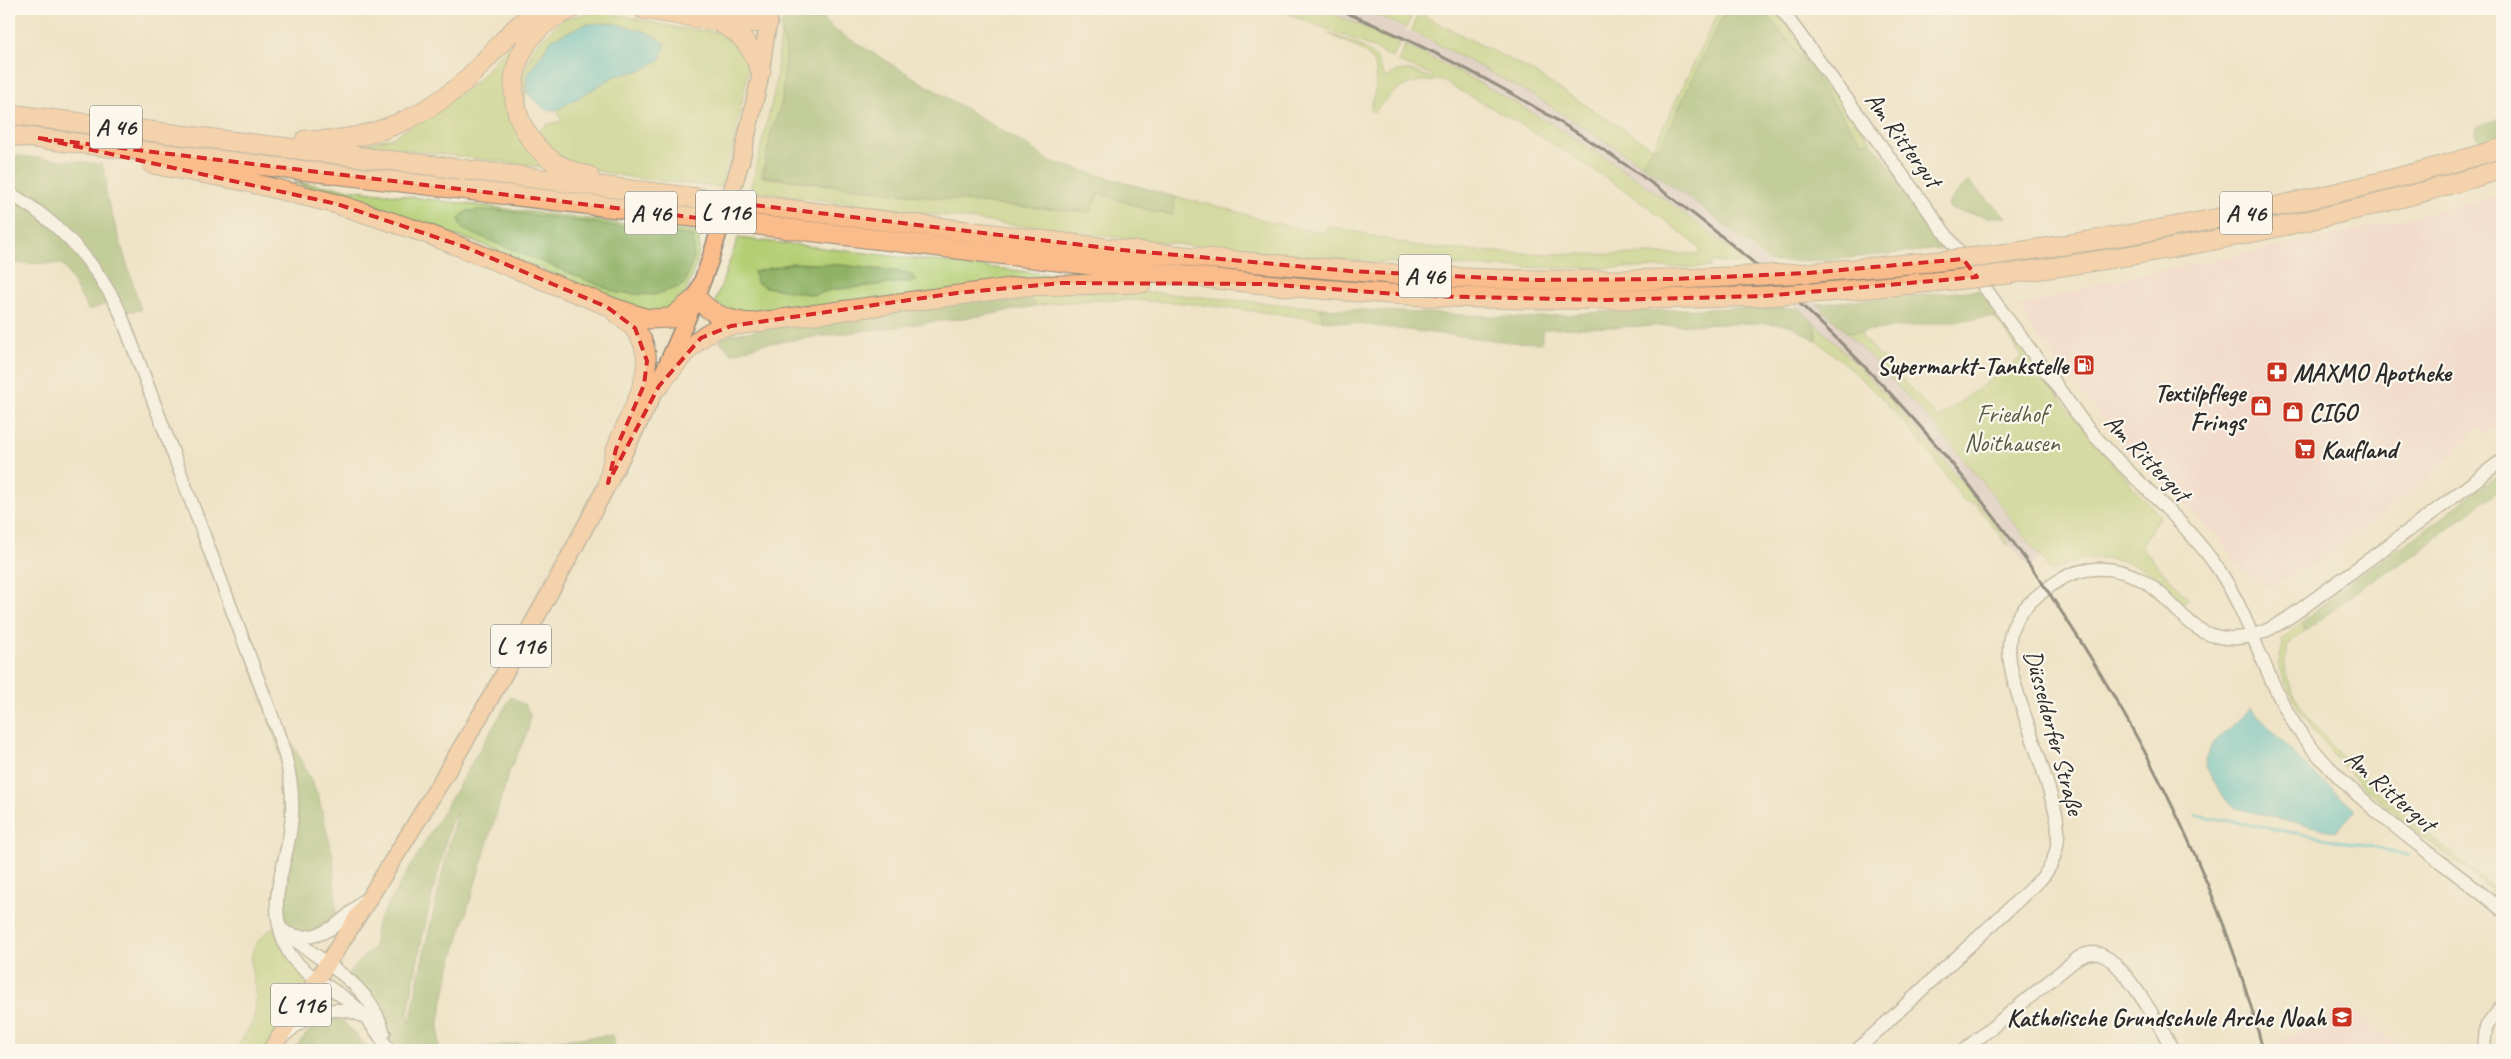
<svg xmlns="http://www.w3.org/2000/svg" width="2511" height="1059" font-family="Caveat,sans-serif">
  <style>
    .built { fill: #f7cfd2 }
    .industrial { fill: #d2bdc6 }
    .green { fill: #b4ce73; stroke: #707c4f }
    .forest { fill: #8fb165; stroke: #5d6e48; fill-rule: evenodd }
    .water { fill: #53c1c9; stroke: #3f767a }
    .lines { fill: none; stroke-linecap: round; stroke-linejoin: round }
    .stream { stroke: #53c1c9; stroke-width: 3 }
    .minor-casing { stroke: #8d8778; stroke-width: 15 }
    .major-casing { stroke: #8d8778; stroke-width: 19 }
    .highway-casing { stroke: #8d8778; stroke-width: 21 }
    .minor { stroke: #fff; stroke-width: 12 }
    .major { stroke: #fabc8b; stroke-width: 16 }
    .highway { stroke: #fabc8b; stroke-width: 19 }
    .rail { stroke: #2b2b2b; stroke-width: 3 }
    .major-bridge-casing { stroke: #8d8778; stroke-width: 19; stroke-linecap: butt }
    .highway-bridge-casing { stroke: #8d8778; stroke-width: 21; stroke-linecap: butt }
    .major-bridge { stroke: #fabc8b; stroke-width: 16 }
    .highway-bridge { stroke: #fabc8b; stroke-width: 19 }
    .marked { fill: none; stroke: #d62828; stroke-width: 4; stroke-dasharray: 10 6; stroke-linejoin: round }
    .labels { text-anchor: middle; stroke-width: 4.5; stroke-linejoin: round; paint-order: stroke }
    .shield { fill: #fbf7ec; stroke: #696865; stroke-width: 1 }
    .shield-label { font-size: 24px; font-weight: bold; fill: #2b2b2b }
    .street-label { font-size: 25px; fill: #2b2b2b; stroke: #fbf7ec }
    .poi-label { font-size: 25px; font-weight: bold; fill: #2b2b2b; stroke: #fbf7ec; text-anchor: end }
    .park-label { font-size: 25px; fill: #545c41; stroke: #fbf7ec }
  </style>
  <rect width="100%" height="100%" fill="#fbf7ec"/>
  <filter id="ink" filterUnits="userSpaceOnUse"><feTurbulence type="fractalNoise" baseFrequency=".02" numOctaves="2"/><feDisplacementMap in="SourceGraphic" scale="10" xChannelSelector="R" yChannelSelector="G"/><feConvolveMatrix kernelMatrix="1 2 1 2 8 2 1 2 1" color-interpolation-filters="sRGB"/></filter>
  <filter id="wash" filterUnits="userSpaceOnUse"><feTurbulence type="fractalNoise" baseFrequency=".0096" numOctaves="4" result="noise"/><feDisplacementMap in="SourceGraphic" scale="20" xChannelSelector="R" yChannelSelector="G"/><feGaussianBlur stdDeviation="1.12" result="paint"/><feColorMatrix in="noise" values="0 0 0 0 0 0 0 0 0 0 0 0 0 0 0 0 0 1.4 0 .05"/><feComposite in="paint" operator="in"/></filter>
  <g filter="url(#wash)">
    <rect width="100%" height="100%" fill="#efe3c6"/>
    <path class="built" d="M2502,195v226l-17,14 -6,-10 -45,49 -104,81 -61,34 -24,-16 -28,-37 -92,-89 -92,-116 -14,-24 90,-26 237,-48z
      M2344,1005l61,45h-126l-2,-6z"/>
    <path class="industrial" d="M1322,9h40l116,55 111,65 117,81 111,94 79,78 69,78 76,98 -13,9 -75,-97 -96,-106 -82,-78 -78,-64 -80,-56 -91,-58 -80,-43 -74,-35z"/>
    <path class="green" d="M1276,9h46l78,33 -7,16 -33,-16z
      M1362,9h38l8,3 2,-3h5l-9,19z
      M1420,9h2v6l106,54 124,78 3,-3 65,-135h6l-66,138h-8l-11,17 -108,-69 -121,-64z
      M1763,9h12l96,132 -9,1 -45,-61v-10l-7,-10 -6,1z
      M601,11l77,17 30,3 22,5 7,6 12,24 -16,81 -13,40c-42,-5 -143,-9 -172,-39 -4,-4 -8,-11 -11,-16l11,-8 14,-3 -5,-11 58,-34 28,-6 22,-27 -18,-11 -35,-9 -26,1 -34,15 -25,37 -3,30 -1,-32 11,-27 28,-28z
      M528,25l-20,50 43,93 -187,-24 30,-7 80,-53z
      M781,32l5,19 -4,51 -11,31 -8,44 235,28 92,7 8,-19 50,17 23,5 5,-18 49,11 45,14 55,11 3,-7c36,6 71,19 108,22 87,8 175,6 262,6l2,-6 -62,-49 -52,-34 -70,-44 -77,-42c-6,5 -12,1 -19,2 -19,3 -34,16 -45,31l-5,-2c16,-53 3,-55 -43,-77 16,6 37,11 49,25 4,7 6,16 11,21 11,-17 31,-5 46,-1v-3l-35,-13 7,-17c122,59 238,131 342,218l-33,-1h-3v5c-121,2 -242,2 -364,-7 -199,-15 -398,-44 -597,-69l25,-102z
      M293,182l405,51c5,23 -9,53 -20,74l-20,7 -33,-10 -144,-60z
      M738,238l325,38 -300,40 -34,-4 -14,-10z
      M1127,290l194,18 1,12c-92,-12 -194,-29 -287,-14l-6,-13z
      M1999,316c51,69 101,138 161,200l-20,31 49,52 -5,5c-13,-13 -25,-28 -42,-36 -27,-14 -64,-13 -90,4l-58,-76 -65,-77 -82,-86 14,-4 2,9 75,80 84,-61 -19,-29 -10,-10z
      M1814,322c70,68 135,140 194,219v5l-32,-42 -13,-3c-39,-63 -88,-114 -146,-160z
      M2345,585l-3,8 -22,14 -16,17v5h4c-8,6 -18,10 -21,21 -24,65 169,206 215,244l-2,2c-74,-59 -162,-114 -207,-199 -5,-10 -12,-20 -14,-31 -1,-8 3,-15 4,-22l-2,-4z
      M273,928l45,51 -47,71h-37c9,-12 18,-23 21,-37 6,-37 -22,-58 18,-85z"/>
    <path class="forest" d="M783,9h37l3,8 10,12 198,119 18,13 127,36 -4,18 -24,-5 -49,-17 -9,19 -92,-7 -236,-29 9,-43 11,-31 4,-51 -5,-19z
      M1726,9h37l40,53 7,-1 7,10v10l45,61 9,-1 78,107 -120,12 -59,2 -64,-52 -65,-46 11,-17h8z
      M2502,118v18l-19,5 -7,-5 1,-9z
      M9,155l93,9 5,18 -2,8 2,9 34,111 -21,2 -6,-10 -26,8 -25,-46 -54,-1z
      M1968,181l38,36h-19l-35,-7 -4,-4 1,-4z
      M496,210l198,26 -1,24 -9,25 -30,10 -36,-2 -156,-64 -3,-11 8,-7z
      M792,263l50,2 67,8 8,8 -87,9 -15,5 -50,-8 -9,-5 -2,-10z
      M1980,290l19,26 -152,17 -30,-29z
      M1029,293l6,13 -48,9 -224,29 -32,10 -12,-14 13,-6z
      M1765,307l1,2 33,-1 15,14 3,19 -27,-16 -30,-2 -216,6 -3,14 -32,-1 -187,-22 -1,-12 205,10 75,-6z
      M2502,471v16l-83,65 -53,33 -58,44h-4l-1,-5c7,-5 12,-12 18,-17 10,-8 19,-10 24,-22l83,-57z
      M248,653l70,142 15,61 4,68 -39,12 -20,-18 14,-127z
      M511,697l14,8 5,9 -2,17 -19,41 -59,195 -11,54v29h-51l-5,-20 -37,-55 28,-29 2,-20 5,-10zM457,811l-38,163 -9,50 -2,-11c9,-53 20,-106 35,-158 3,-14 6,-33 14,-44z
      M329,1018l14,3 27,29h-77c11,-13 20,-26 36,-32z
      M612,1035l4,15h-168z"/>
    <path class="water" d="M612,23l35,9 18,11 -4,16 -18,11 -28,6 -58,34h-11l-19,-17v-17l25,-37 34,-15z
      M2251,708l51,54 53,48 -19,22 -101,-24 -13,-12 -16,-29 -1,-7 6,-14z"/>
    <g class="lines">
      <path class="stream" d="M2196,815l187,34 25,8"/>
    </g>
  </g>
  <g filter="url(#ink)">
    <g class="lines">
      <g class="minor-casing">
        <path id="minor" d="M1781,9l305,417c41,49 98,92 133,144 37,56 49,126 93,178 53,63 127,110 190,162
          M9,193c49,28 86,68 111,119l144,383c14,37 30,76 28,117 -1,52 -30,83 -5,137 12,24 43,37 63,53 16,13 27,29 38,47
          M282,929c39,36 85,48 102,104
          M290,934c29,11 54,-14 73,-33
          M286,1034c22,-20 47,-32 76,-18
          M2484,1048l2,-21 16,-21
          M1857,1050l183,-170c17,-18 21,-42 16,-66 -9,-34 -21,-68 -32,-101 -21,-62 -28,-93 34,-132 25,-16 56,-16 82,-2 41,22 48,67 106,58 28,-4 62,-34 85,-50 57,-41 115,-83 171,-127
          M1964,1050l114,-92c8,-5 17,-7 26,-2 22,10 57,72 69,94"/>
      </g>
      <g class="major-casing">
        <path id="major" d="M741,161l18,-79 11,-73
          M271,1050c112,-169 218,-341 313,-521 46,-87 91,-173 125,-266"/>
      </g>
      <g class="highway-casing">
        <path id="highway" d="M572,9c-88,32 -71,149 17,167
          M643,9l74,12 51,2
          M720,23c23,10 32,26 41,48
          M9,114l1114,136c101,10 201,20 302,26 101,6 202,5 303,1
          M9,135l1114,134c100,11 201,22 301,27 114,5 226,4 340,0
          M305,140c62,4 126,-24 169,-68 21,-21 40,-47 66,-63
          M152,164l92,17 93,23 91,30 186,74 34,11 23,-1 26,-21c12,17 32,24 53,26
          M1986,256c174,-23 347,-56 516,-108
          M1808,273l122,-11
          M2008,274c167,-23 333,-55 494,-105
          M1827,292l126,-12
          M659,386c17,-22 34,-49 62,-59l304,-41 117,-3
          M608,483c3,-13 5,-28 11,-41 18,-45 53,-94 -3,-129"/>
      </g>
      <use href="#minor" class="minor"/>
      <use href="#major" class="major"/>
      <use href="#highway" class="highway"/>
      <path class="rail" d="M1337,9c322,132 584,366 763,664 71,118 129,243 163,377"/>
      <g class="major-bridge-casing">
        <path id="major-bridge" d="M709,263l32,-102"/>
      </g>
      <g class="highway-bridge-casing">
        <path id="highway-bridge" d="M1930,262l56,-6
          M1728,277l80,-4
          M1953,280l55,-6
          M1764,296l63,-4"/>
      </g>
      <use href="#major-bridge" class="major-bridge"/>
      <use href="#highway-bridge" class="highway-bridge"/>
    </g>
  </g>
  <path d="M0 0H2511V1059H0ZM38,138l685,83 6,-19 394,48 227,21 182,9 142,-1 134,-6 155,-14 14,18 -213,19 -158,4 -182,-4 -159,-12 -203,-1 -105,10 -226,33 -30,12 -42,48 -51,97 8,-34 28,-64 3,-24 -12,-33 -28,-21 -142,-60 -128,-43z" fill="#efe3c6" fill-opacity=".55" fill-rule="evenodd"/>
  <path class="marked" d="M38,138l685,83 6,-19 394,48 227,21 182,9 142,-1 134,-6 155,-14 14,18 -213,19 -158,4 -182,-4 -159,-12 -203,-1 -105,10 -226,33 -30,12 -42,48 -51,97 8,-34 28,-64 3,-24 -12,-33 -28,-21 -142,-60 -128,-43z"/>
  <defs>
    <g id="fuel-square" transform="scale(1.125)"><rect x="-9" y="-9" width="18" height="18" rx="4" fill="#c8321e" stroke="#fbf7ec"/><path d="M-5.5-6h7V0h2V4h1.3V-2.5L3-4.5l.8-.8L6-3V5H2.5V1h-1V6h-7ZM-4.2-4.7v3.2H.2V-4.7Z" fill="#fff"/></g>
    <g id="pharmacy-square" transform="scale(1.125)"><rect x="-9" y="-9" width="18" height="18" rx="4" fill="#c8321e" stroke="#fbf7ec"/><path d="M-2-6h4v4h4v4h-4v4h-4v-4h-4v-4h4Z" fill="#fff"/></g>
    <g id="shop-square" transform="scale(1.125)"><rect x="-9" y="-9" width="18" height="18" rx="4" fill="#c8321e" stroke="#fbf7ec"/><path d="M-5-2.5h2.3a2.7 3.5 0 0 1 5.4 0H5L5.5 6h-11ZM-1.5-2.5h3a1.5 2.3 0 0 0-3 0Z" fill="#fff"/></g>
    <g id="supermarket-square" transform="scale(1.125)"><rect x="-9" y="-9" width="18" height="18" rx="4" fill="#c8321e" stroke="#fbf7ec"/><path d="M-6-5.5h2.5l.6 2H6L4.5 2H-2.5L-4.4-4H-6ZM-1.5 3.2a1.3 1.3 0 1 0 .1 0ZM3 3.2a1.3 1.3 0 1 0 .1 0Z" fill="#fff"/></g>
    <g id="school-square" transform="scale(1.125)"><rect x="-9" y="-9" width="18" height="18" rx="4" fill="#c8321e" stroke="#fbf7ec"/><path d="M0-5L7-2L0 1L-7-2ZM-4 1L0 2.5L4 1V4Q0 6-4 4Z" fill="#fff"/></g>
  </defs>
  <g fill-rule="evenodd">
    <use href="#fuel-square" x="2084" y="365"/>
    <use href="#pharmacy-square" x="2277" y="372"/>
    <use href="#shop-square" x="2261" y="406"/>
    <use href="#shop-square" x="2293" y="412"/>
    <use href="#supermarket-square" x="2305" y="449"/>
    <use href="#school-square" x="2342" y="1017"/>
  </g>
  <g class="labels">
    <g class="shield">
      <rect x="90" y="105.5" width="52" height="43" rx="4"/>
      <rect x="696" y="190.5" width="60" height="43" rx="4"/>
      <rect x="625" y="191.5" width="52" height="43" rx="4"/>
      <rect x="2220" y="191.5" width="52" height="43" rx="4"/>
      <rect x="1399" y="254.5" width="52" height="43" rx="4"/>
      <rect x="491" y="624.5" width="60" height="43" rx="4"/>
      <rect x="271" y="983.5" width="60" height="43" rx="4"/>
    </g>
    <g class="shield-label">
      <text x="116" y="135">A 46</text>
      <text x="726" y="220">L 116</text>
      <text x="651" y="221">A 46</text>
      <text x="2246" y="221">A 46</text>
      <text x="1425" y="284">A 46</text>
      <text x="521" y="654">L 116</text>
      <text x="301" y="1013">L 116</text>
    </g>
    <g class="street-label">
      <text transform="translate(1904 139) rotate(54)" y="9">Am Rittergut</text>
      <text transform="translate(2148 457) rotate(46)" y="9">Am Rittergut</text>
      <text transform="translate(2055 732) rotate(75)" y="9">Düsseldorfer Straße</text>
      <text transform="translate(2391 790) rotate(41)" y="9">Am Rittergut</text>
    </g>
    <g class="poi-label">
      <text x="2068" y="374">Supermarkt-Tankstelle</text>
      <text x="2293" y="381" text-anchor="start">MAXMO Apotheke</text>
      <text x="2245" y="401">Textilpflege<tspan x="2245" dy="29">Frings</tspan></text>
      <text x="2309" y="421" text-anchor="start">CIGO</text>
      <text x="2321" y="458" text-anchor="start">Kaufland</text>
      <text x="2326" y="1026">Katholische Grundschule Arche Noah</text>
    </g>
    <g class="park-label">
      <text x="2012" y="422">Friedhof<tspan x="2012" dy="29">Noithausen</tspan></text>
    </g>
  </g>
  <rect width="2511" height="1059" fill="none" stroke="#fbf7ec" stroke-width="30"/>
</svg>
